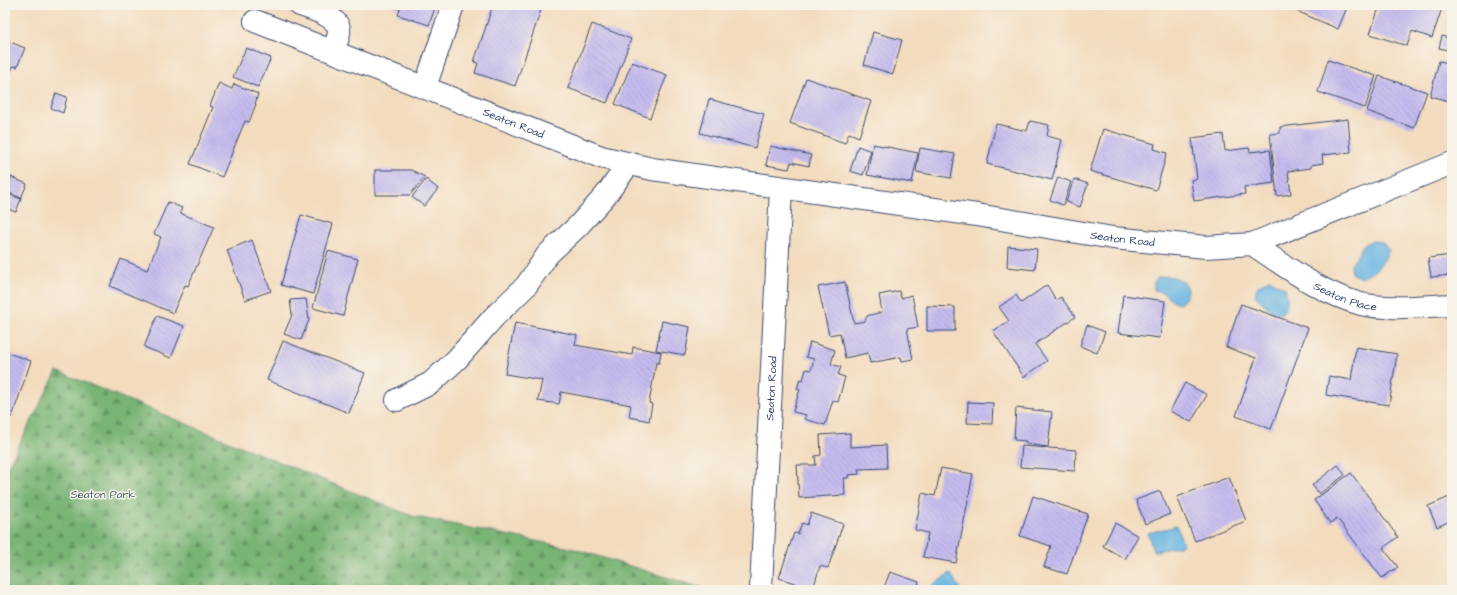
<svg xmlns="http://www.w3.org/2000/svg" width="1457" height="595" font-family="'Architects Daughter',sans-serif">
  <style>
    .forest { fill: url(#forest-firs); stroke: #4a7268 }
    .water { fill: #69b5e2; stroke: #4272a0 }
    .building { fill: url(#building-back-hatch) }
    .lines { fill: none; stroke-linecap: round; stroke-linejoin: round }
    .street-casing { stroke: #3b496c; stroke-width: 24 }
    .street { stroke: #fff; stroke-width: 22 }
    .labels { text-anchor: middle; stroke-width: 3; stroke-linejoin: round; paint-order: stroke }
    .street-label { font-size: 11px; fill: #1b2f5e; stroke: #f7f3e8 }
    .park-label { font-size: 11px; fill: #3a5868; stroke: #f7f3e8 }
  </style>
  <defs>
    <pattern id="forest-firs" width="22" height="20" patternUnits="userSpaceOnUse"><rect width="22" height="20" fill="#78b473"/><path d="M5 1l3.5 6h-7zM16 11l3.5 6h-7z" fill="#629362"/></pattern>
    <pattern id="building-back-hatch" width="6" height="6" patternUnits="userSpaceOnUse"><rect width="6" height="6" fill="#c4bbee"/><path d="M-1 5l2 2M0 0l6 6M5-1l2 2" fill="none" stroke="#a8a1ce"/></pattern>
  </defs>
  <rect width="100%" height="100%" fill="#f7f3e8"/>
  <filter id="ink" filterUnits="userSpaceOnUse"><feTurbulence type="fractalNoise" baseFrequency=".025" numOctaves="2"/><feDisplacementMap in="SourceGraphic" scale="8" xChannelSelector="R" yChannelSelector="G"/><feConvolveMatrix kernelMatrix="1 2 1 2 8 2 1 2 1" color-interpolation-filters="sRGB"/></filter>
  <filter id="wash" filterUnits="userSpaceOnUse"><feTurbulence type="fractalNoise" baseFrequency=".012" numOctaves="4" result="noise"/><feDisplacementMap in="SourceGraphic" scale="16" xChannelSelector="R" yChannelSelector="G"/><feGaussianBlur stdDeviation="0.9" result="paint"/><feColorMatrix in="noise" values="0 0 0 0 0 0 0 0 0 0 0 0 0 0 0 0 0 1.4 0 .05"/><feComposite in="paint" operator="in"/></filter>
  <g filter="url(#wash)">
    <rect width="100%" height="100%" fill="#f3dcbe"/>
    <path class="forest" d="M57,371l355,145 159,32 138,42h-704v-118z"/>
    <path class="water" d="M1373,241l9,1 7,8c-6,14 -14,23 -28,28l-9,-4 -1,-9 13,-21z
      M1166,276c18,1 31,13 14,28l-5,-1 -11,-10 -10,-3v-8l4,-5z
      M1269,279l16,9c3,11 4,18 -4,26l-9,-2c-5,-6 -11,-10 -17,-17l2,-8z
      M1177,526l6,19 -30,7 -5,-19z
      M950,573l10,15 -3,2h-31z"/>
    <g id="blocks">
      <path class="building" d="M390,5h46l-7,20 -31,-10 2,-6z
        M493,5h43l6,2 -27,79 -40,-13 3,-10 -4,-1z
        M1283,5h65l-10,24z
        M1380,5h63l-11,33 -20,-7 -5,15 -37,-12z
        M592,24l39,15 -24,64 -39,-15z
        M873,32l29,8 -9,34 -29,-9z
        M1442,36l10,3v12l-13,-3z
        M5,40l20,8 -8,19 -4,-1 -8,19z
        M246,48l25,10 -13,29 -25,-10z
        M1328,60l48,16 -11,32 -47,-16z
        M1439,61l13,3v38l-22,-6z
        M632,62l35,13 -17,43 -35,-14z
        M1379,76l48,16 -13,36 -47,-17z
        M806,78l65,23 -12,36 -10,-4 -4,10 -55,-20z
        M219,83l13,6 2,-5 24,10 -3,10h1l-7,18 -4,-1 -23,56 -32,-13 23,-57 -3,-1z
        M56,93l11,4 -4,16 -12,-5z
        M709,99l55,15 -9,34 -55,-15z
        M1348,119l3,33 -29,3 1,8 -12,2v3l-23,3 3,23 -14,2 -7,-62 10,-1v-6z
        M1030,121l19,4 -2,11 15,4 -10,40 -65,-16 9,-40 31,7z
        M1103,129l52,15 -1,5 13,4 -11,37 -66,-19z
        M1223,134l2,17 24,-3 1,4 20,-2 4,33 -30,4 1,7 -51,7 -3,-21 6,-1 -5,-41z
        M873,144l45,9 -6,30 -45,-8z
        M770,146l41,9 -2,11 -18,-4 -2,7 -23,-4z
        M858,146l13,5 -8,24 -13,-4z
        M920,148l35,6 -4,24 -35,-6z
        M375,170h36l14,7 -15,18h-35z
        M11,177l16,7 -6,14 -16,-7z
        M1058,177l13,5 -8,23 -13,-5z
        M426,179l12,10 -14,17 -12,-9z
        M1074,179l14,5 -8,23 -14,-5z
        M5,193l16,6 -5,13 -11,-4z
        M168,202l14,6 -2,5 34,14 -26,59 -3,-1 -12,28 -63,-27 11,-27 26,11 14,-33 -7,-3z
        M301,215l32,9 -20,70 -32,-9z
        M252,240l19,51 -26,9 -18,-50z
        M1008,246l29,3 -2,21 -28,-3z
        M328,251l30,8 -15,57 -30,-8z
        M1452,255v20l-21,2 -3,-19z
        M845,282l9,41 11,-2 2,-5 3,-1 12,-3 -3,-17 20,-4 2,7 11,-3 6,32 -11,2 6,30 -11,2 -1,-4 -31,6 -2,-10 -23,5 -5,-25 -11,2 -11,-48z
        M1047,285l9,15 5,-3 14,20 -40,27 12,17 -23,16 -31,-46 16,-10 -10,-14 17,-12 5,8z
        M1123,295l42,6 -5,37 -42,-5z
        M306,299l3,21 -8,20 -17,-6 8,-19 -2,-15z
        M1241,304l67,24 -37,101 -35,-13 20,-58 -30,-11z
        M927,306l28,1v24h-28z
        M157,316l27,10 -13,32 -27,-11z
        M662,321l28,6 -5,28 -29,-5z
        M515,323l62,12 -2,10 57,10 1,-8 28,5 -2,11h-3l-7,40 3,1 -3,17 -20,-4 2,-12 -70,-13 -2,12 -21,-3 4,-21 -37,-6z
        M1087,325l18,7 -8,21 -17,-7z
        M283,341l82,32 -16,40 -82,-33z
        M810,342l25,8 -4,14 10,3 -3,8 7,2 -7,25 -5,-2 -8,25 -21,-6 2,-4 -13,-3 7,-23h-3l3,-10 3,1 3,-11 5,1 3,-11 -8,-2z
        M1356,347l41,7 -8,51 -63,-10 3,-19 22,4z
        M5,352l26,9 -19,56 -7,-3z
        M1185,383l22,12 -16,27 -21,-11z
        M968,402l25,1 -1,21 -25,-1z
        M1016,408l36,4 -4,35 -22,-3v-3l-12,-1z
        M850,433v14l36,-2 1,23 -29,1 1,5 -11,1v3h-4l1,17 -46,3 -2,-33h19l-1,-9 6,-1 -1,-20z
        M1022,446l54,4 -1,21 -55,-4z
        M1338,465l7,10 -26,19 -7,-9z
        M941,468l32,6 -17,89 -33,-6 5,-24 -13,-3 7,-37 13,3z
        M1351,473l47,64 -15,11 15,19 -16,11 -45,-60 -7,5 -16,-23z
        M1229,477l17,44 -51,20 -18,-44z
        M1160,491l10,23 -25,10 -9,-24z
        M1033,496l55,18 -21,60 -23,-7 7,-21 -31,-10z
        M1452,496v24l-15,7 -9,-21z
        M811,513l32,11 -15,44 -8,-2 -7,23 -34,-11 15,-45 4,1 4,-11 5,2z
        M1115,523l23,13 -13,23 -22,-13z
        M890,572l29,10 -3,8h-33z"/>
    </g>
  </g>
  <g filter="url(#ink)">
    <use href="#blocks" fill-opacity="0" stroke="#3b496c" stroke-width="1"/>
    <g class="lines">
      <g class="street-casing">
        <g id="street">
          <path d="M300,5c11,4 42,12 39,28 -1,6 -4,13 -6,18"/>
          <path id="s1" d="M255,21l346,136 51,12 325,46 136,23 93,9 46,-3 200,-81"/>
          <path d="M425,87l28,-82"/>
          <path id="s2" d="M1252,244c35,23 68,49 109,60 25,6 64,2 91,1"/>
          <path d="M397,400l34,-17 26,-24 37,-42 32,-31 22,-32 30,-28 27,-30 24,-32"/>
          <path id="s3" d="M761,588l20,-400"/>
        </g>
      </g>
      <use href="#street" class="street"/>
    </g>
  </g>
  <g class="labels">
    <g class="street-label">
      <text dy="4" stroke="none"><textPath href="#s1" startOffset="278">Seaton Road</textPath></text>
      <text dy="4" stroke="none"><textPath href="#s1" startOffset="900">Seaton Road</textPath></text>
      <text dy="4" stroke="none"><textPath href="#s2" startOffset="108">Seaton Place</textPath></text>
      <text dy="4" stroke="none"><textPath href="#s3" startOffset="200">Seaton Road</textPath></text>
    </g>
    <g class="park-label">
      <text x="103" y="498">Seaton Park</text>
    </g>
  </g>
  <rect width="1457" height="595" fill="none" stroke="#f7f3e8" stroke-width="20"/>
</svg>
